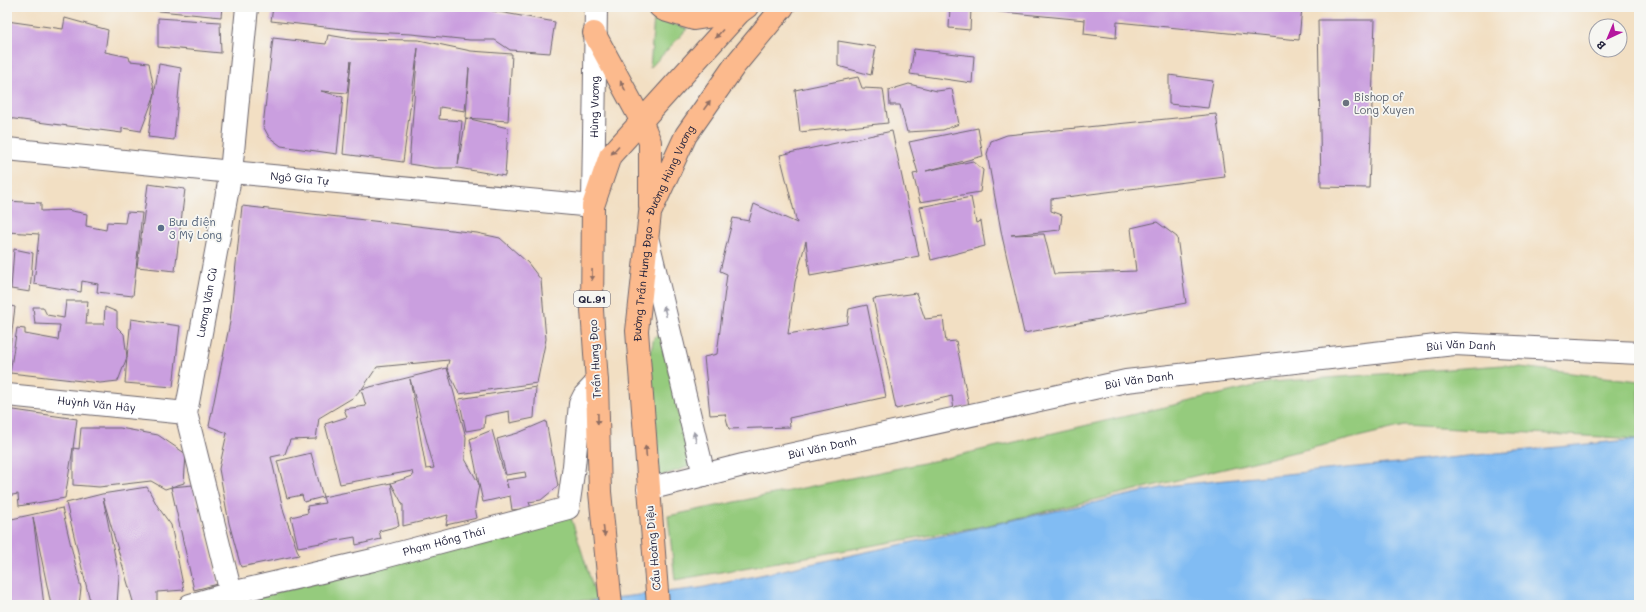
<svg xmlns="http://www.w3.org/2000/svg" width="1646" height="612" font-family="Mali,sans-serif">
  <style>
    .green { fill: #95cb7d; stroke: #5c765c }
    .water { fill: #81bcf3; stroke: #526f97 }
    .building { fill: #ca9fdf; fill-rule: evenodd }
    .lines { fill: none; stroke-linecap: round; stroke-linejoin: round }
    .minor-casing { stroke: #6b646b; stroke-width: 24 }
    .tertiary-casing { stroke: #6b646b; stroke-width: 24 }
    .trunk-casing { stroke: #6b646b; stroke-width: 24 }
    .minor { stroke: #fff; stroke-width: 22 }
    .tertiary { stroke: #fff; stroke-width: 22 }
    .trunk { stroke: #fcba8d; stroke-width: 22 }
    .oneway { fill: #8f6e64 }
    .oneway2 { fill: #9c9ca7 }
    .worship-dot { fill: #6b7280; stroke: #f6f6f2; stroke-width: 1.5 }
    .service-dot { fill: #5c6f8a; stroke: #f6f6f2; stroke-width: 1.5 }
    .labels { text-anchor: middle; stroke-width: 3.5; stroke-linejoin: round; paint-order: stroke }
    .shield { fill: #f6f6f2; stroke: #626272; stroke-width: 1 }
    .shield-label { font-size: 10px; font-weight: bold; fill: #22223b }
    .worship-label { font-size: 11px; fill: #5b616d; stroke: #f6f6f2; text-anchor: start }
    .street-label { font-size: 11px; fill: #22223b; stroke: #f6f6f2 }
    .service-label { font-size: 11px; fill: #4e5e75; stroke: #f6f6f2; text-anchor: start }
  </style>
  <rect width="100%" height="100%" fill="#f6f6f2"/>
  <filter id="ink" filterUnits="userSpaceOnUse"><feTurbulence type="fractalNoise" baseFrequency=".025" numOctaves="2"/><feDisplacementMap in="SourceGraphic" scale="8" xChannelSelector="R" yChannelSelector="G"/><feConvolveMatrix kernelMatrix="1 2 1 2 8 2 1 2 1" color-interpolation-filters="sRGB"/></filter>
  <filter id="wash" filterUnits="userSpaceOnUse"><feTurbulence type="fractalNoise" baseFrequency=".012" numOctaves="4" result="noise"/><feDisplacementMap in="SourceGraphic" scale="16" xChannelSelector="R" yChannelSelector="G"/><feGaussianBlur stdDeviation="0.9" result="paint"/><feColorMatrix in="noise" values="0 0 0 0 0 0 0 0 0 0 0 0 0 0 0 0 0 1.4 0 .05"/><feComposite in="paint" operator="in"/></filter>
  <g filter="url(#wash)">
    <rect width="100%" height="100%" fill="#f2dfc3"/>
    <path class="green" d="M654,17l33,12 -37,39z
      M660,334l31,132 -33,11 -11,-106 7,-34z
      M1503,365l136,16v58l-235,-13 -415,99 -314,55 -7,-64 270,-56 334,-78z
      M568,508l29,92 -38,1 -16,4h-353z"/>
    <path class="water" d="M1639,439v166h-1060l18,-5 103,-12 475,-103z"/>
    <g id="blocks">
      <path class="building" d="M119,7h103l-1,10z
        M273,7h198l84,15 -5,31 -40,-3 -15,-10h-25l-59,-6 -41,-2 -99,-11z
        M950,7h352l-3,33 -182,-18 -1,16 -32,-4 1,-14 -114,-11 -1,21 -21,-2z
        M65,18l43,12 -3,22 24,5 1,4 19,2 6,31 -14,37 -19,-3v5l-115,-15v-97l56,8z
        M158,18l62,4 1,31 -63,-6z
        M1318,20h57l-6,168 -48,-1z
        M328,35l24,4 67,1 52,11 41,3 -4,67 -42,-3 3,-50 -4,43 -25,-4 -1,12 23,2 -4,44 8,-47 42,10 -3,48 -47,-8h-24l-25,-4 9,-116 -15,114 -60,-8 8,-93 -4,32 -26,-2 22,6 -6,57 -56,-8 -12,-9 -6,-11 10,-88 53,6z
        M838,41l38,6 -5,28 -33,-9z
        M914,49l60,7 -2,27 -62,-9z
        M159,64l22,4 -7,72 -26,-3z
        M1169,75l44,6 -5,27 -39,-4z
        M858,77l4,11 21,1 5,34 -88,9 -5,-42z
        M909,84l28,7 15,-2 7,35 -16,6 -36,2 -7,-27h-10l-1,-15z
        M1216,114l9,63 -174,22v12l11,4 -2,15 -49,5 33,-1 10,40 82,-3 -5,-43 26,-6 20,15 9,66 -162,30 -22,-97 -15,-82 4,-13 16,-6z
        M978,128l5,28 -57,15 47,-10 10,9 -3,22 -60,10 -7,-28 5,-1 -9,-31z
        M892,131l27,125 -109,20 -4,-35 -11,41 -7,52 59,-10 2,-15 18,-4 19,92 -97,21 1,9 -61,2 -4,-15 -15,1 -6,-58 13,-3 10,-80 -7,-3 13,-53 16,3 5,-17 43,19 -17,-68z
        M148,184l37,5 -10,82 -38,-4z
        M971,197l5,26 5,-2 4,25 -54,14 -11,-53z
        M7,201l34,2v8l26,-1 20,4 -1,12 20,4 1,-8 18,1 2,-11 15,1 -9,83 -36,-4 1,-8 -16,-3 -1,11 -47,-8 5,-50 -32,-2z
        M242,206l175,20 60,7 23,5 28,25 13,17 5,59 -9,44 -78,11 -12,-26 2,-8 -72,7 -15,22 85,-21 19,69 -1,22 14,25 -9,-45 22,-9 16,58 -2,-8 20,-3 -1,-5 -19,3 -9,-36 21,-6 28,-12 12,65 -17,14 -12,2 2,6 -19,2 -2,-14 -27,6 -4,-18 -4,24 2,10 -31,7 2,-10 -45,11v-21l-12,-22 22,-7 -1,-5 -72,13 -15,-60 22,-7 -3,-8 22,-3 -5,-17 -7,8 -35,21 -3,21 -26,1 -5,14 -14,3 13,56 15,42 -58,12 -12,-44 -10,-54 8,-36 -18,-7 21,-104zM410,379l24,89 -8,1z
        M14,249l19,4 -3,39 -19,-3z
        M916,293l9,26 18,-2 3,25 10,-1 13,65 -15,4 -2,-14 -56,13 -23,-110z
        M66,301h22l-2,23h18l1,-17 12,5v15l7,7 3,23 4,-38 49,7 -7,61 -48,-4 2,-26 -9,24 -18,2 -90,-10 7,-45 8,1v5l33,6 2,-15 -25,-1 -2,-17h10l4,8 17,3z
        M7,305l8,2 -7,56h-1z
        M536,387l-2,31 -24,5 -1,-12 -24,5 -1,12 -18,3 -7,-32z
        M7,409l70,10 -4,29 6,1 2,-21h39l38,7 28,19 -2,29 -19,6 -14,-8 -52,6 -26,-2v-37l-8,50 -46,8 -1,-12 -11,2z
        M311,453l12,44 68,-14 8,43 -20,5 2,8 -25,6 -1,-8 -57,10 -7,-30 17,-4 -1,-7 18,-3 -2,-6 -19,5 -2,-7 -15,3 -10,-37z
        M193,485l25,99 -24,6 -23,-103z
        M147,487l11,20 13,18 13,65 -27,2v13h-23l-31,-107 16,78 -2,29h-26l-25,-102 36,-9z
        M62,508l19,80 -2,17h-28l-18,-88 11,88h-37v-85z"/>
    </g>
  </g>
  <g filter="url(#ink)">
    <use href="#blocks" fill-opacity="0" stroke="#6b646b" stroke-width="1"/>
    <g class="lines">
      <g class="minor-casing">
        <g id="minor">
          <path id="s1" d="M7,149l224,23 362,34"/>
          <path d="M648,241l56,234"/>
          <path id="s2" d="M7,395l179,18"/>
          <path id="s3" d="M648,489l95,-24 383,-84 328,-37 185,9"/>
          <path id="s4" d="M231,593l-45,-180 45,-241 16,-165"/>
          <path id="s5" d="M190,605l41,-12 142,-33 195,-52 6,-42 6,-62 4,-8 13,-14"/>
        </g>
      </g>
      <g class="tertiary-casing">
        <g id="tertiary">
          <path id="s6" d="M593,200l3,-193"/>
        </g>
      </g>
      <g class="trunk-casing">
        <g id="trunk">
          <path d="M660,7l4,3 30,9 46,-7"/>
          <path d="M594,33l47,87 9,22v64"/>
          <path d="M611,605l-11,-113 -3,-110 -5,-72 1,-104 17,-50 130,-144 7,-5"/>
          <path id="s7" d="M658,605l-21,-274 13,-118 36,-78 49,-70 48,-58"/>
        </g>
      </g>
      <use href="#minor" class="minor"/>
      <use href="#tertiary" class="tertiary"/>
      <use href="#trunk" class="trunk"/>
    </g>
    <defs><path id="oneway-solid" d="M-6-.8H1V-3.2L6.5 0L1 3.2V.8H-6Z"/></defs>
    <g class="oneway">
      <use href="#oneway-solid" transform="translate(719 34) rotate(132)"/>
      <use href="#oneway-solid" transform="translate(623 86) rotate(-118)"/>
      <use href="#oneway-solid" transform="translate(707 105) rotate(-55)"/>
      <use href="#oneway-solid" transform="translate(615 150) rotate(132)"/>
      <use href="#oneway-solid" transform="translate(592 275) rotate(91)"/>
      <use href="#oneway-solid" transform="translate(598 419) rotate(89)"/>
      <use href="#oneway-solid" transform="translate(646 451) rotate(-94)"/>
      <use href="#oneway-solid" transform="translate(604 531) rotate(84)"/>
    </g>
    <g class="oneway2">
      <use href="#oneway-solid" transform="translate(665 311) rotate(-103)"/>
      <use href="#oneway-solid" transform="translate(695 437) rotate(-103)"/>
    </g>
  </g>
  <circle class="worship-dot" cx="1346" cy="103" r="4"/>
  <circle class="service-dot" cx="161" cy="228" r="4"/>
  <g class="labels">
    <rect class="shield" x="574" y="291" width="36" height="16" rx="3"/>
    <g class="shield-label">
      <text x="592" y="303">QL.91</text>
    </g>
    <g class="worship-label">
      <text x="1354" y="101">Bishop of<tspan x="1354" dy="13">Long Xuyen</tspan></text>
    </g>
    <g class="street-label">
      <text dy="4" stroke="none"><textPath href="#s6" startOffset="93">Hùng Vương</textPath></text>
      <text dy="4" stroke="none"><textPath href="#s1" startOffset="294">Ngô Gia Tự</textPath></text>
      <text dy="4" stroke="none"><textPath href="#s7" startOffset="377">Đường Trần Hưng Đạo - Đường Hùng Vương</textPath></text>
      <text dy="4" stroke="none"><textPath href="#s4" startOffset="298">Lương Vãn Cù</textPath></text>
      <text dy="4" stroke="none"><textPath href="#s3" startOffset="827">Bùi Văn Danh</textPath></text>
      <text transform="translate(595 359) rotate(-93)" y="4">Trần Hưng Đạo</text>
      <text dy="4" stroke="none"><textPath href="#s3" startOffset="503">Bùi Văn Danh</textPath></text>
      <text dy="4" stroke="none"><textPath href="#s2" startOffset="90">Huỳnh Văn Hây</textPath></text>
      <text dy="4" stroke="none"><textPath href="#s3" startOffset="179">Bùi Văn Danh</textPath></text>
      <text dy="4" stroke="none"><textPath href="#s5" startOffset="262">Phạm Hồng Thái</textPath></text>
      <text transform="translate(653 548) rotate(-95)" y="4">Cầu Hoàng Diệu</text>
    </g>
    <g class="service-label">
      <text x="169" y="226">Bưu điện<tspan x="169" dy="13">3 Mỹ Long</tspan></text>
    </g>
  </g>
  <rect width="1646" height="612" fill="none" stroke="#f6f6f2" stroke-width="24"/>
  <g transform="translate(1608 38) rotate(224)"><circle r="19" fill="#f6f6f2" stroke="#a1a1a9"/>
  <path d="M0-3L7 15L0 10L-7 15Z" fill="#b5179e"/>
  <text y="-6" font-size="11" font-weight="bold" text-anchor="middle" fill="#22223b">B</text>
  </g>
</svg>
